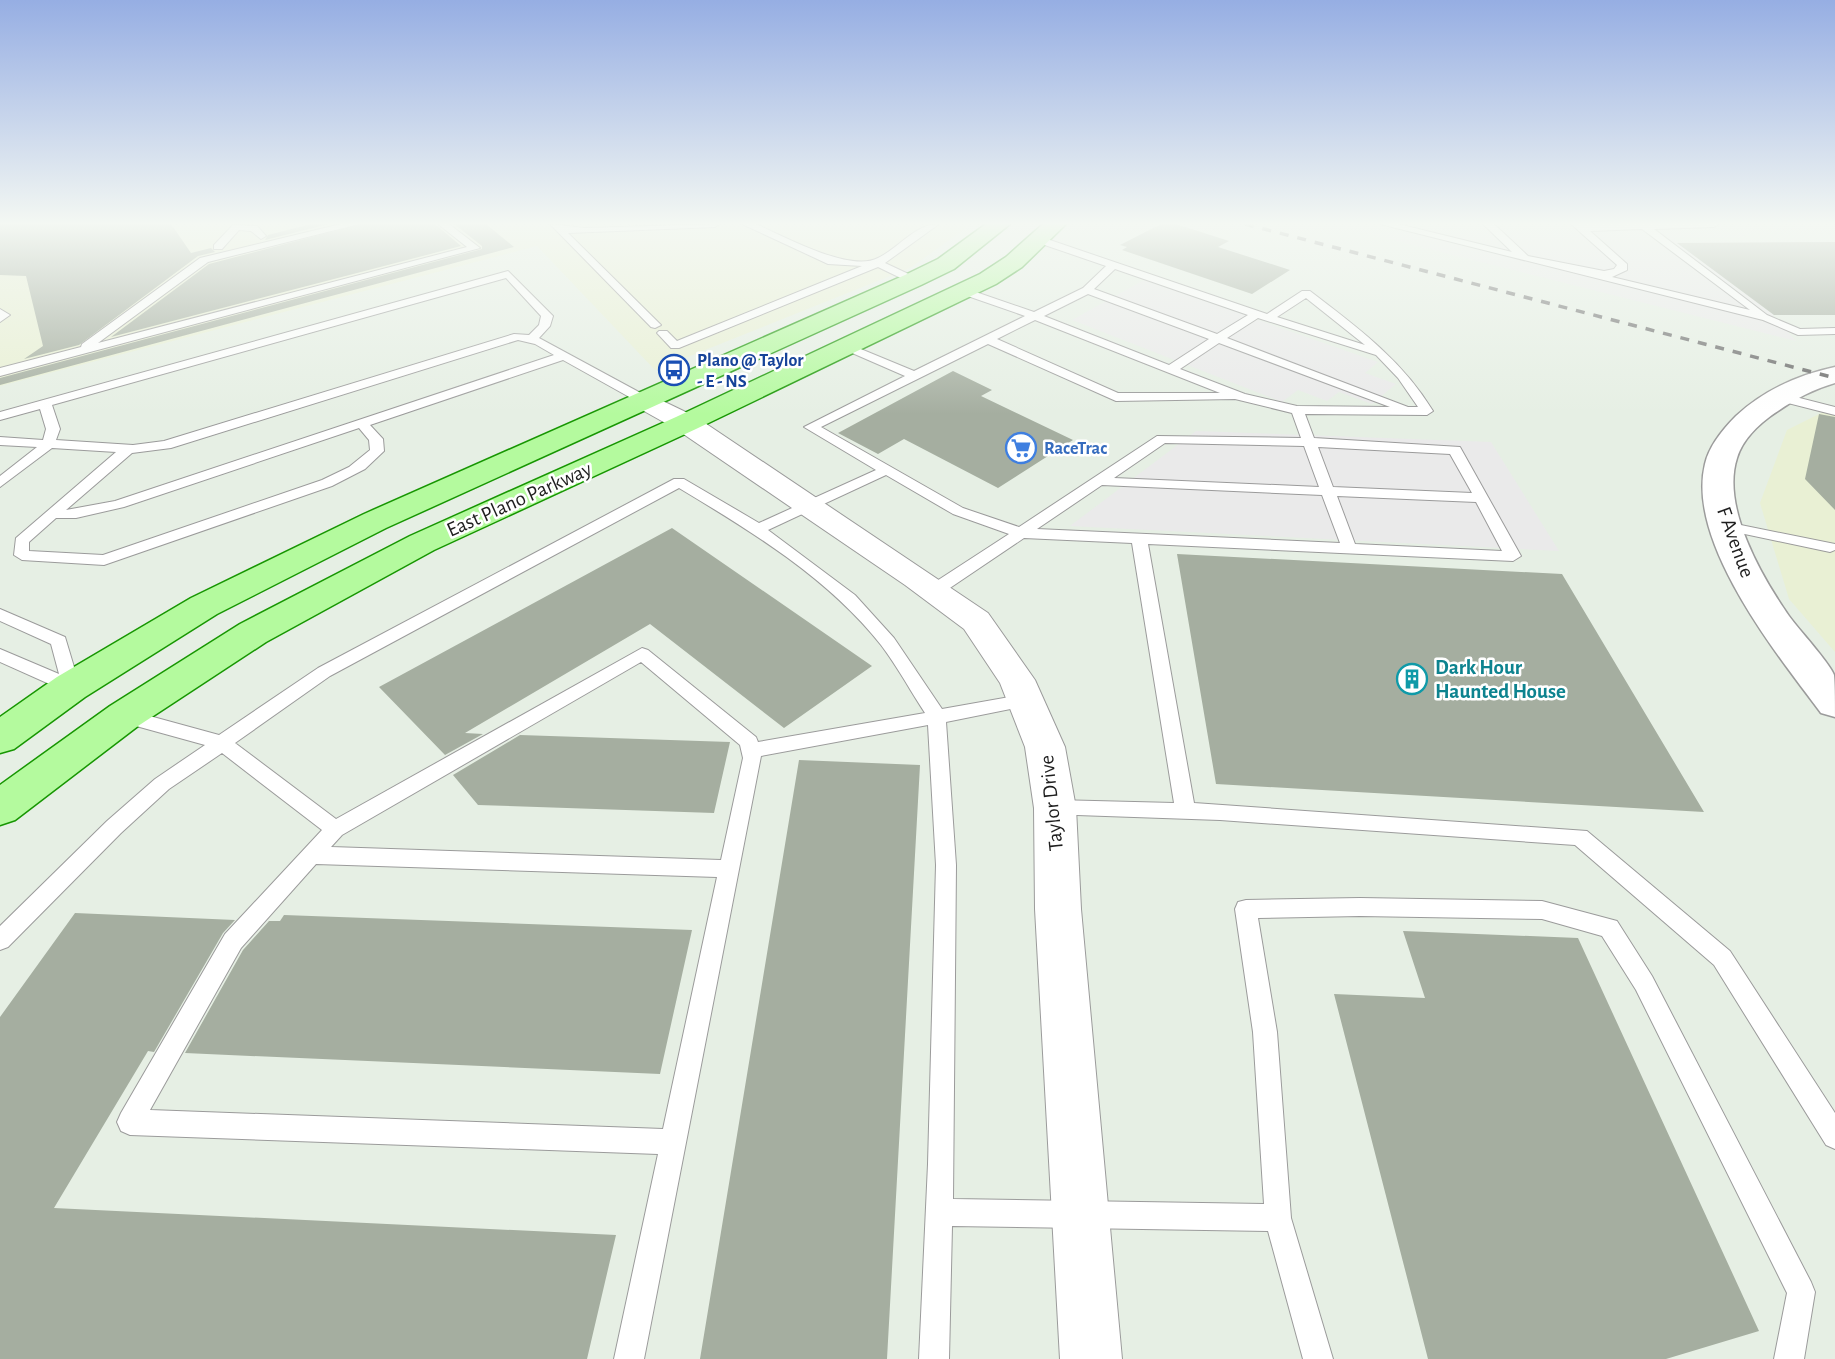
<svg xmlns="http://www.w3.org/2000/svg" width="1835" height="1359" font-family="'Alegreya Sans',sans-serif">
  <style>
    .commercial { fill: #e9f0d4 }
    .parking { fill: #eaeaea }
    .building { fill: #a5aea0 }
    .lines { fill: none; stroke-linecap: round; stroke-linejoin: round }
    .service-casing { stroke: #9b9b9b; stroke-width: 2 }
    .minor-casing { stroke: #9b9b9b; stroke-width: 2 }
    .tertiary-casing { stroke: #9b9b9b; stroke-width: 3 }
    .primary-casing { stroke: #179602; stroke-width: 3 }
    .service { fill: #fff; fill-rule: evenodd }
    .minor { fill: #fff; fill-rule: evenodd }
    .tertiary { fill: #fff; fill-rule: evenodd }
    .primary { fill: #b4fa9e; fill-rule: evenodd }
    .rail { stroke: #6c6c6c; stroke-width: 3.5; stroke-dasharray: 9 9; stroke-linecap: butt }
    .labels { text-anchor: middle; stroke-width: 5; stroke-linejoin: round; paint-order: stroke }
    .far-transit-label { font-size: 18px; font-weight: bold; fill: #164399; stroke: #fff; text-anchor: start }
    .far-shop-label { font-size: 18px; font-weight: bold; fill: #366cbe; stroke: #fff; text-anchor: start }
    .street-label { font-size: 21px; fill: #1e1e1e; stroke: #fff }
    .culture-label { font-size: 21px; font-weight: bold; fill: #0d838f; stroke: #fff; text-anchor: start }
  </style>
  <rect width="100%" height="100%" fill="#e6efe4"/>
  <path class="commercial" d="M0,224h972l-62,44 -255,102 -118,-124 -537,140z
    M1835,406v246l-46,-53 -29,-96 27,-73z"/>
  <path class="parking" d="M1329,224h444l-34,14h-66l98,75 25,28z
    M1144,280l234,82 -13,11 31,11 -24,20 -33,-12 -12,9 -29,-11 -16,12 -210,-82z
    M1196,431l295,11 68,109 -489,-25z"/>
  <path class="building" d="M0,224h171l20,29 20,-5 4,4 -17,4 -119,89 -55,14 19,-13 -17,-70 -26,-1z
    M311,224h18l-64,16 3,-5z
    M361,224h74l26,22 -350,91 98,-73z
    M454,224h32l28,23 -514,138v-7l482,-129v-3z
    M1161,224h15l53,17 -11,6 72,23 -38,24 -130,-44 5,-3 -7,-2z
    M1835,242v73h-61l-97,-72z
    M953,371l39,19 -11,6 92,44 -75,48 -94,-49 -26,15 -40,-21z
    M1819,414l16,3v93l-30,-31z
    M672,528l200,138 -88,62 -134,-104 -185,109 18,1 -38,21 -66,-68z
    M1177,554l385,20 142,238 -488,-28z
    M520,735l210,7 -16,71 -236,-8 -25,-30z
    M799,760l121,5 -33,594h-187z
    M75,913l160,7 -12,13 -69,119 -6,-1 -94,157 562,27 -29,124h-587v-342z
    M284,915l408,15 -32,144 -475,-21 58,-103 26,-29h11z
    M1403,931l175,7 181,393 -93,28h-238l-94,-365 91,4z"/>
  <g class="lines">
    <g class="service-casing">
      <path id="service" d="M341,224h18l-151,38 -110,81 369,-96 -29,-23h11l31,24 -480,128v-8l81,-21 1,-3 118,-86z
        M550,224l34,4 136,-4 -5,3 -147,6 91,90 2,2 -6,3 -4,-1z
        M742,224h14c27,12 94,49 122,34 21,-10 37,-34 61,-34l-54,39 32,15v4h-8l-31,-15 -199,81h-8l-14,-15 2,-2h8l10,10 185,-75 -34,-2z
        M1380,224h18l114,28 -29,-28h11l34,32 76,15 10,-2 3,-4 -46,-41h148l-5,3 -60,2 113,86 33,14 35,-1v6l-37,1 -35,-15zM1642,229l108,81 -138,-33 15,-7v-6l-37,-33z
        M233,225l24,1 9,10 -5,3 -10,-8 -12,-1 -17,19h-8v-4z
        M1036,238h8l223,76 35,-23h8c47,36 92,69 123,120l-6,4 -122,-1 9,24 146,9 61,109 -8,5 -365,-17 46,259 393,28 143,120 105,162v36l-9,-4 -112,-180 -139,-120 -355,-25 -172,-6 -3,-6 3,-6 7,-2 119,3 -42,-260 -108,-5 -83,56h-12l-2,-4 2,-4 80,-52 -56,-20 -67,-39 -118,55 87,65 39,43 48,71 84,-15 6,1 3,5 -3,5 -6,1 -80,16 10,143 -3,334 311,5 -11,-172 -18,-123 3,-7 8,-2 114,-2 182,3 75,20 35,55 159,306 4,10 -11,67h-30l13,-66 -151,-303 -34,-54 -60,-17 -182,-3 -102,2 19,114 14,186 42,141h-30l-35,-128 -316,-5 -3,133h-30l9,-195 8,-299 -8,-140 -167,31 -117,603h-30l44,-205 -528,-19 -9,-4 -4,-9 4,-9 104,-179 97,-104 -100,-77 -53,36 -48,44 -113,114 -8,3v-24l107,-105 48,-42 50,-34 -87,-24 -3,-5 3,-5 6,-2 95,26 99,-67 356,-189h10l75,44 117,-53 -72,-43 101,-51 -62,-27v-4h8l63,26 111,-55 -66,-23v-4h8l67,23 49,-24 23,-22 -70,-24zM1115,269l133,46 -31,19 -123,-45zM1088,294l121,45 -40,26 -125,-49zM1306,298l59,47 -88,-28zM1258,318l118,37 22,23 20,29h-10l-181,-69zM1035,320l185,73h-102l-121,-54zM1219,343l171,64 -93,-1 -52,-12 -65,-25zM988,344l128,57 119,-2 57,14 9,25 -144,-2 -138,91 -56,-19 -142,-81zM1165,443l139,3 15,41 -205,-9zM1318,447l132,7 22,39 -139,-6zM1102,485l220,10 18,48 -303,-14zM679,488c72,43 149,90 202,157 16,21 29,45 44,68l-167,29 -2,-5 -108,-87 -6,-2 -306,171 -101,-76 95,-67zM1337,496l139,6 26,49 -147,-7zM641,662l99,83 3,13 -22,102 -390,-13 11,-12zM316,864l401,13 -54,252 -513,-19 91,-162z
        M508,271l45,45 -3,10 -11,12 109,59v6h-8l-77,-43 -193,65 13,14 1,12 -19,18 -33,17 -228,79 -82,-5 -8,-5 2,-17 100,-86 -64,-4 -52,39v-11l37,-29 -37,-2v-8l43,3 3,-11 -6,-20 -40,11v-8zM506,278l35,38 -2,9 -10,10 -15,-1 -350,107 -31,4 -77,-5 4,-11 -8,-24zM518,340l17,4 19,11 -439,146 -49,9 66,-57 39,-5zM359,428l10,12 1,10 -21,17 -27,13 -219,75 -74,-4v-9l27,-24h20l48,-11z
        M0,309l10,6 -10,7z
        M1780,393l55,14v8l-59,-15 -2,-3z
        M1726,522l109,22v6l-5,2 -109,-23 -2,-3z
        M0,609l65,28 15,50 -3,4h-12l-65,-29v-13l59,25 -8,-30 -51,-23z"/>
    </g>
    <g class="minor-casing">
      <path id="minor" d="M644,392l52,25 292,196 47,67 30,67 11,61 5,101 41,450h-62l-25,-450 -1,-101 -9,-61 -25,-64 -36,-54 -59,-44 -229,-156 -41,-23 -4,-6 4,-6z"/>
    </g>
    <g class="tertiary-casing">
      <path id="tertiary" d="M1835,367v16c-21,6 -40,16 -57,28 -17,11 -35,27 -41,47 -16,49 25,119 52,158 10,14 40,46 45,59 1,10 1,31 1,42l-14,-4c-44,-59 -135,-171 -116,-249 4,-18 18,-35 31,-48 28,-26 62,-41 99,-49z"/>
    </g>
    <g class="primary-casing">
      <path id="primary" d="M986,224h24l-56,45 -33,16 -535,243 -169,86 -132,83 -71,52 -14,4v-36l57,-40 134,-79 173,-84 541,-239 33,-16z
        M1043,224h23l-44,43 -26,17 -300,145 -262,121 -168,92 -128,84 -123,94 -15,5v-40l110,-79 130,-82 170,-88 266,-119 304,-143 26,-17z"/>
    </g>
    <use href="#service" class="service"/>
    <use href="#minor" class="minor"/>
    <use href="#tertiary" class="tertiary"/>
    <use href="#primary" class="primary"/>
    <path class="rail" d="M1245,224l590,154"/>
  </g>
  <linearGradient id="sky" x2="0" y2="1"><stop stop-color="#96aee3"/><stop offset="0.54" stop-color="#f4f8f3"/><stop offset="1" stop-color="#f4f8f3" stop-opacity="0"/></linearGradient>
  <rect width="1835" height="414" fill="url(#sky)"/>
  <defs>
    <g id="bus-ring" transform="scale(1.575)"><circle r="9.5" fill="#fff" stroke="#1a4fb4" stroke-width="1.5"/><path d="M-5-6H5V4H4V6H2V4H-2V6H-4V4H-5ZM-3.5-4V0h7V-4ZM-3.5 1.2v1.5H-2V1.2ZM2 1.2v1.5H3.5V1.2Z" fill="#1a4fb4"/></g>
    <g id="supermarket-ring" transform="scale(1.575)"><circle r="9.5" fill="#fff" stroke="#3f7fe0" stroke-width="1.5"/><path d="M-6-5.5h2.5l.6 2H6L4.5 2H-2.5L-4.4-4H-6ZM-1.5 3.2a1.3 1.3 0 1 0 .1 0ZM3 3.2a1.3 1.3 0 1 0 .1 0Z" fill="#3f7fe0"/></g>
    <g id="building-ring" transform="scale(1.575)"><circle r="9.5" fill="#fff" stroke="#0f9aa8" stroke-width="1.5"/><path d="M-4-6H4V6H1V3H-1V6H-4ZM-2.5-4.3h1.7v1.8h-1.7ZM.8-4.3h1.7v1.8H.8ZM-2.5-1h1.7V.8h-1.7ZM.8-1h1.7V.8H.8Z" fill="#0f9aa8"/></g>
  </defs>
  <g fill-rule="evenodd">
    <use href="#bus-ring" x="674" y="370"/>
    <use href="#supermarket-ring" x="1021" y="448"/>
    <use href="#building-ring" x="1412" y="679"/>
  </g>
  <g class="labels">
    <g class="far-transit-label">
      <text x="697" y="366">Plano @ Taylor<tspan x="697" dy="21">- E - NS</tspan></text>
    </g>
    <g class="far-shop-label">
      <text x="1044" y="454">RaceTrac</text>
    </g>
    <g class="street-label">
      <text transform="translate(519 499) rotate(-24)" y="7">East Plano Parkway</text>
      <text transform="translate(1736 542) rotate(70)" y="7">F Avenue</text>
      <text transform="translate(1051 803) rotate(-96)" y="7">Taylor Drive</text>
    </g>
    <g class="culture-label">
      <text x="1435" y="674">Dark Hour<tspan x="1435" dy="24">Haunted House</tspan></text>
    </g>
  </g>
</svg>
